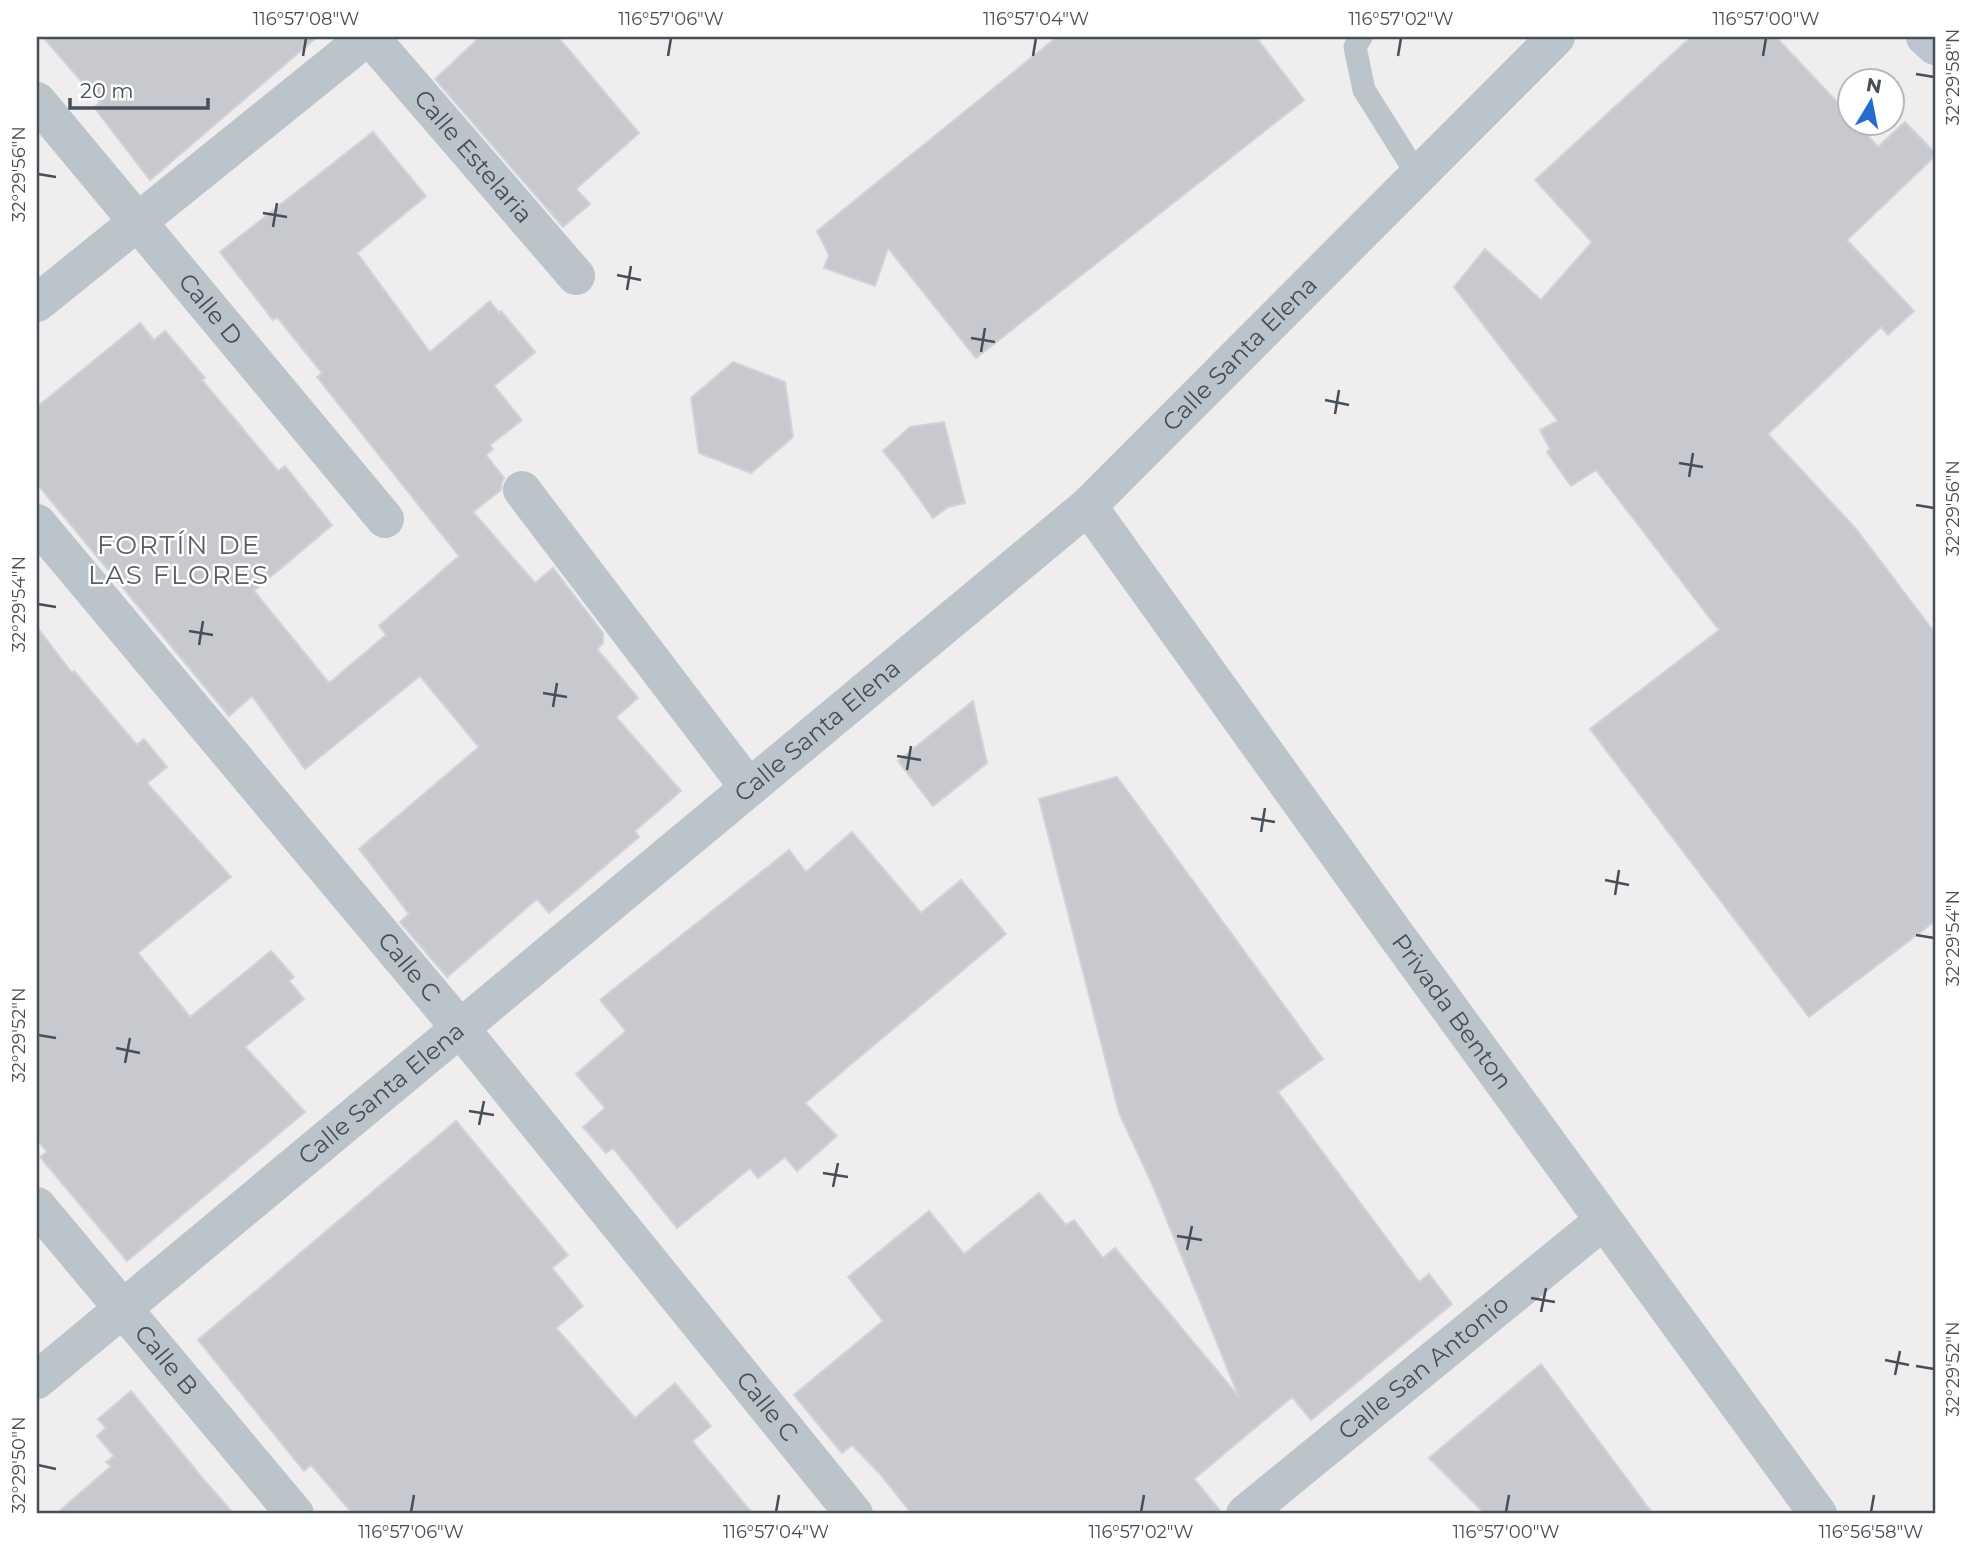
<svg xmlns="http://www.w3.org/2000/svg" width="1972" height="1551" font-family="Montserrat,sans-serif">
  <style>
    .building { fill: #c7c9cf; stroke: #d1d3d8; stroke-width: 2 }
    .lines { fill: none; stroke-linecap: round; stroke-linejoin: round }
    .lane { stroke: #bcc4cb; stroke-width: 23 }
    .street { stroke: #bcc4cb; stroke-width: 38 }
    .secondary { stroke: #bbc4d0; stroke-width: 38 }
    .ticks { fill: none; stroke: #464f58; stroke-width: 2.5 }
    .labels { text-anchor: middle; stroke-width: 5; stroke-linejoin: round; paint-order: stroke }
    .street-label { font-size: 24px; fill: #464f58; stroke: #fff }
    .neighbourhood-label { font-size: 26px; letter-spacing: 2px; fill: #5a5d61; stroke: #fff }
    .neatline { fill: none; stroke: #464f58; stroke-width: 2.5 }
    .ticks-label { font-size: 18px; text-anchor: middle; fill: #464f58 }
  </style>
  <rect width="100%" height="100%" fill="#efeded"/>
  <path class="building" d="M43,37h274l-167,143 -56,-73 6,-4z
    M480,37h78l81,96 -63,56 14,15 -27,23 -128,-148z
    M1057,37h199l48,63 -328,258 -88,-110 -13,38 -51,-18 5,-13 -12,-24z
    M1691,37h85l74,79v6h6l22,25 27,-25 30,31v3l-88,84 67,71 -26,24 -7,-8 -113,107 88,95 79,104v288l-126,96 -219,-288 129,-99 -123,-160 -25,16 -24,-34 3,-3 -10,-19 18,-9 -104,-134 31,-38 56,51 51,-58 -57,-62z
    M373,132l53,64 -69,57 73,99 60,-51 9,12 2,-2 34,41 -41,34 28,34 -32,25 3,4 -7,6 18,23 -2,4 -1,8 -28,22 62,71 18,-15 50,65v10l-6,6 41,49 -22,19 65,74 -46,40 4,6 -90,76 -12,-14 -90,78 -47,-55 9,-8 -50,-65 120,-102 -59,-71 -115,93 -53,-73 -23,20 -192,-232v-77l103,-84 14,17 11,-9 40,47 -3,2 76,91 7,-5 47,59 -78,66 75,92 57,-48 -7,-9 80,-70 -142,-179 5,-4 -45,-56 -4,3 -53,-68z
    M733,362l52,20 8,55 -42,36 -52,-20 -8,-55z
    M944,422l21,81 -17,4 -15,11 -35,-49 -15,-18 27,-24z
    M37,627l35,46 2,-2 63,74 7,-6 23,28 -20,16 84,94 -93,76 52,64 81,-66 23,26 -5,4 15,18 -59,48 60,65 -178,149 -87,-104 7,-5 -10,-12z
    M973,701l14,62 -54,43 -35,-45z
    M1117,777l206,282 -45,33 141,190 10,-8 23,30 -141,116 -19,-23 -98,82 29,35h-311l-32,-40 -28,-29 -10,8 -48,-58 89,-74 -35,-44 81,-66 35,43 75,-61 27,32 8,-5 29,38 12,-10 124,149 -86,-211 -34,-73 -80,-314z
    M852,832l69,81 40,-33 45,54 -201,169 32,33 -40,35 -12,-14 -27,21 -8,-10 -73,60 -64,-80 -7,5 -23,-26 22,-19 -29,-34 50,-43 -26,-31 189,-150 17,22z
    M456,1121l112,134 -16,13 31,38 -27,22 79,90 40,-35 36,43 -19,15 61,73h-400l-42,-49 -7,6 -106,-131z
    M1541,1364l112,150h-168l-56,-56z
    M131,1391l73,89 30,34h-178l55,-48 -5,-4 8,-6 -17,-20 9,-8 -8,-9z"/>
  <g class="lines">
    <path class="lane" d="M1361,37l-6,10 9,43 54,86"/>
    <g class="street">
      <path id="s1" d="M370,37l206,239"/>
      <path id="s2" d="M37,101l348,418"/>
      <path d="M37,303l330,-266"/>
      <path d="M522,490l227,298"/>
      <path id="s3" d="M1088,506l308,429 422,579"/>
      <path id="s4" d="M37,523l423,505 394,486"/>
      <path id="s5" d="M37,1206l258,308"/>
      <path id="s6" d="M37,1380l1051,-874 468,-469"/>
      <path id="s7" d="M1245,1514l358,-293"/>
    </g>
    <path class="secondary" d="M1925,37l10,9"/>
  </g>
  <path class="ticks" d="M303,56l3,-18M668,56l3,-18M1033,56l3,-18M1398,56l3,-18M1763,56l3,-18M1916,74l18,3M38,174l18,3M263,213l24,4M273,227l4,-24M617,275l24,5M627,290l4,-24M971,338l24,4M981,352l4,-24M1325,400l24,5M1335,414l4,-24M1679,463l24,4M1689,477l4,-24M1916,505l18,3M38,604l18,3M189,631l24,4M199,645l4,-24M543,693l24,4M553,707l4,-24M897,756l24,4M907,770l4,-24M1251,818l24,4M1261,832l4,-24M1605,880l24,5M1615,895l4,-25M1916,935l18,3M38,1035l18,3M116,1048l24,5M125,1063l5,-25M469,1111l25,4M479,1125l5,-24M823,1173l25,4M833,1187l5,-24M1177,1236l25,4M1187,1250l5,-24M1531,1298l24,4M1541,1312l5,-24M1885,1360l24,5M1916,1366l18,3M1895,1375l5,-24M38,1465l18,4M411,1512l3,-17M776,1512l3,-17M1141,1512l3,-17M1506,1512l3,-17M1871,1512l3,-17"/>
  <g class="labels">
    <g class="street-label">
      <text dy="8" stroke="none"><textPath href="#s1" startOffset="158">Calle Estelaria</textPath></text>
      <text dy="8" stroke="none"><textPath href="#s2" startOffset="271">Calle D</textPath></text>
      <text dy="8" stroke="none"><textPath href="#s6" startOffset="1582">Calle Santa Elena</textPath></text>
      <text dy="8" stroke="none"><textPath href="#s6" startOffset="1015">Calle Santa Elena</textPath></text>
      <text dy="8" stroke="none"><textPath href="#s4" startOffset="579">Calle C</textPath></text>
      <text dy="8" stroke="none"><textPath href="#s3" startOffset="623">Privada Benton</textPath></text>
      <text dy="8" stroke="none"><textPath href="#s6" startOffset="448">Calle Santa Elena</textPath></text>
      <text dy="8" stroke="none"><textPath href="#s5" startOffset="201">Calle B</textPath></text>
      <text dy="8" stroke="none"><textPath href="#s7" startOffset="231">Calle San Antonio</textPath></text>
      <text dy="8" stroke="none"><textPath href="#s4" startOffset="1146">Calle C</textPath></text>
    </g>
    <g class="neighbourhood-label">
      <text x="179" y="554">FORTÍN DE<tspan x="179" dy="30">LAS FLORES</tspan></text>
    </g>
  </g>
  <rect width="1972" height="1551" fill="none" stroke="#ffffff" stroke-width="77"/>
  <g transform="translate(1871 102) rotate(10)"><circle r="33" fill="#ffffff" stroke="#b5b9bc" stroke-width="2"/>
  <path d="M0-5L12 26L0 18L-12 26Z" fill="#266bd0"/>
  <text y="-10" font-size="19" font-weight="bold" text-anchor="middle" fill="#464f58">N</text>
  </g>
  <path d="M70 98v10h138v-10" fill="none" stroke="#464f58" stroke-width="3.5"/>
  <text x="80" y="98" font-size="21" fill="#464f58" stroke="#ffffff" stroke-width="5" paint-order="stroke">20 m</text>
  <rect x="38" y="38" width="1896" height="1474" class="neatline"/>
  <g class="ticks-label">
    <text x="306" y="25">116°57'08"W</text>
    <text x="671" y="25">116°57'06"W</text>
    <text x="1036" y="25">116°57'04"W</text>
    <text x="1401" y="25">116°57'02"W</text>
    <text x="1766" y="25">116°57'00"W</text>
    <text transform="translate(1953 77) rotate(-90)" y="6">32°29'58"N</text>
    <text transform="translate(19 174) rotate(-90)" y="6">32°29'56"N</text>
    <text transform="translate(1953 508) rotate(-90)" y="6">32°29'56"N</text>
    <text transform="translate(19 604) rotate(-90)" y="6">32°29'54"N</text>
    <text transform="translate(1953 938) rotate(-90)" y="6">32°29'54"N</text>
    <text transform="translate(19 1035) rotate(-90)" y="6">32°29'52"N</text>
    <text transform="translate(1953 1369) rotate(-90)" y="6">32°29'52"N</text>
    <text transform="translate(19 1465) rotate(-90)" y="6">32°29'50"N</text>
    <text x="411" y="1538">116°57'06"W</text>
    <text x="776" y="1538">116°57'04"W</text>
    <text x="1141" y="1538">116°57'02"W</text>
    <text x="1506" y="1538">116°57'00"W</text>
    <text x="1871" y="1538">116°56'58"W</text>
  </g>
</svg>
